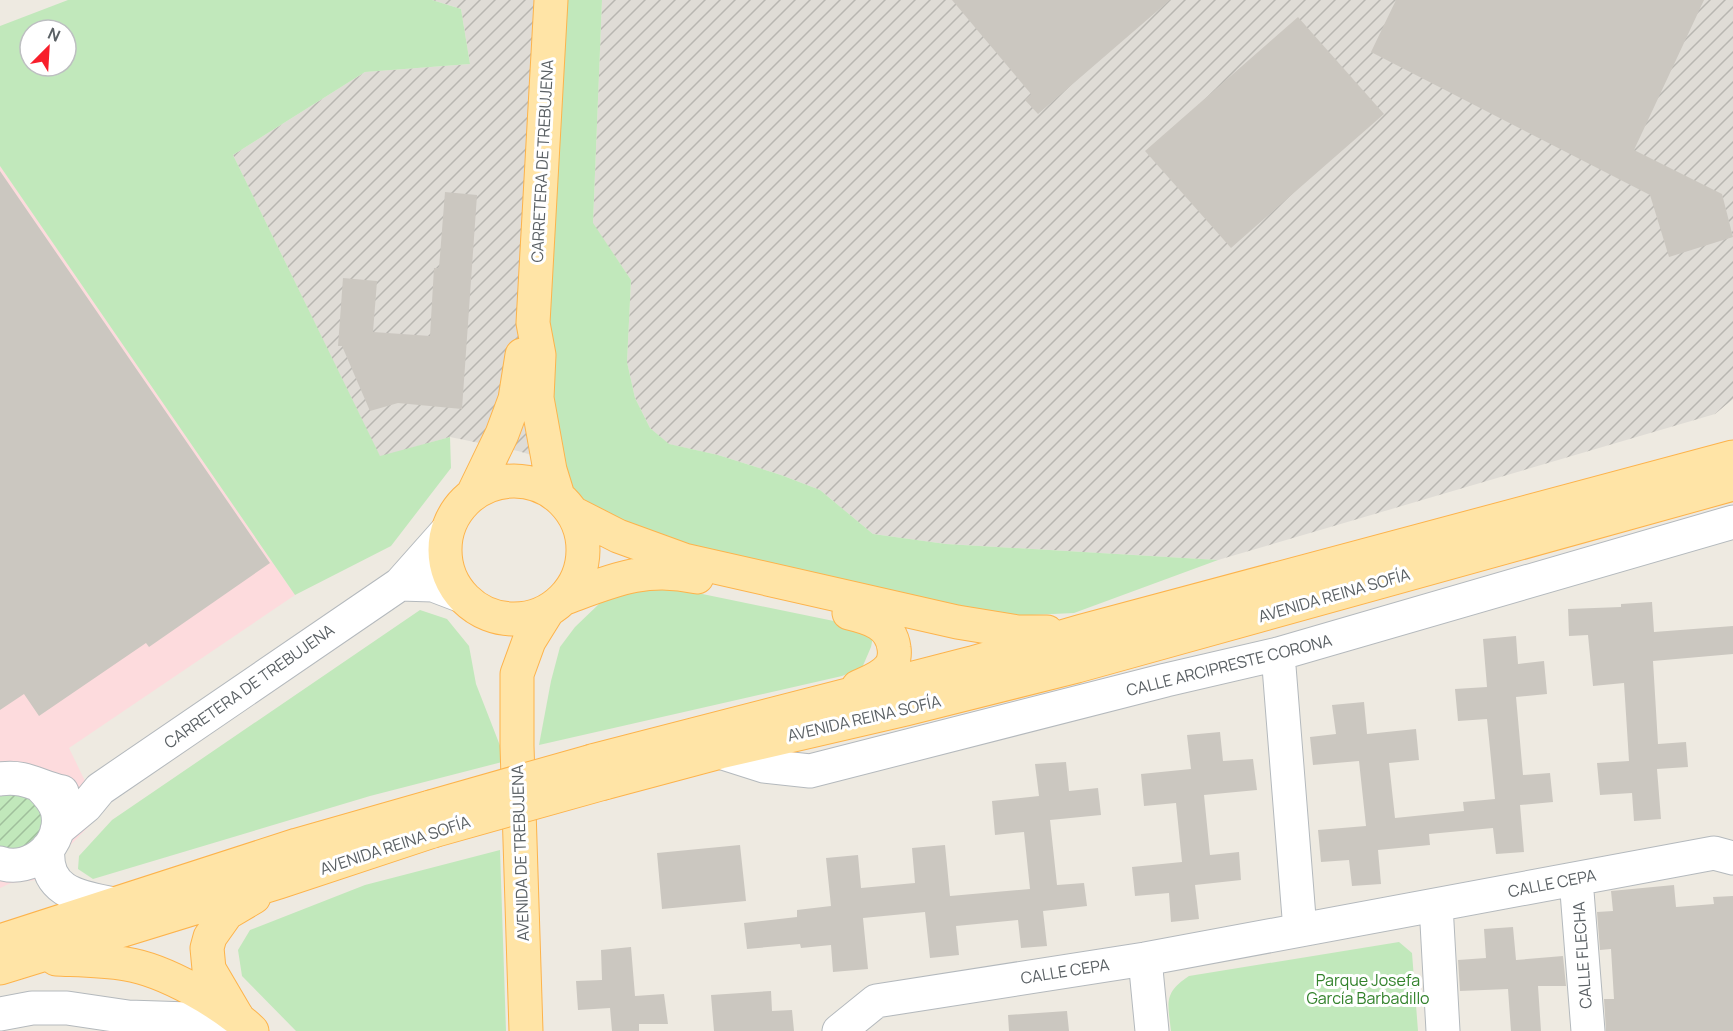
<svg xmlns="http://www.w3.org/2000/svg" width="1733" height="1031" font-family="Manrope,sans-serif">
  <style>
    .industrial { fill: url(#industrial-furrows) }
    .medical { fill: #fddbdd }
    .green { fill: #c1e8bb; fill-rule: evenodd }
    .garden { fill: url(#garden-furrows) }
    .building { fill: #cbc7c0 }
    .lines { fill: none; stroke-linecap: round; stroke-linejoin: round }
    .minor-casing { stroke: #b4b9bd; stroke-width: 35 }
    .major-casing { stroke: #fdb34b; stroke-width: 35 }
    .minor { stroke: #fff; stroke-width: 33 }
    .major { stroke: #ffe4a6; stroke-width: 33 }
    .major-bridge-casing { stroke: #fdb34b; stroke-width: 35; stroke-linecap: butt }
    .major-bridge { stroke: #ffe4a6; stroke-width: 33 }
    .labels { text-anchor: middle; stroke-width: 6; stroke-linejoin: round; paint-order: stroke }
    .street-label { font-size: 16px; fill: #5a6064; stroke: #fff }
    .park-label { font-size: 16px; fill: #33822c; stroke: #fff }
  </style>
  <defs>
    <pattern id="industrial-furrows" width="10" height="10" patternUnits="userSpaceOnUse" patternTransform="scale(1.5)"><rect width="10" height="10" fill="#dfdcd6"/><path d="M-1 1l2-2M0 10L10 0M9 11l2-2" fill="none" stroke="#b8b6b1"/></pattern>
    <pattern id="garden-furrows" width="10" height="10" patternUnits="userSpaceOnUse" patternTransform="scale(1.5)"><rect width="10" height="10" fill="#c1e8bb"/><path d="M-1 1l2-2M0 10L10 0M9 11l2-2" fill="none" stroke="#a0bf9c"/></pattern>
  </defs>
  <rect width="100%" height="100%" fill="#eeeae1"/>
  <path class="industrial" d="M432,0h114l-1,459 -27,-8 -68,-14 -70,20 -147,-302 132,-83 105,-8 -9,-55z
    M602,0h1131v399l-18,15 -497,146 -272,-16 -73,-10 -53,-44 -39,-15 -63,-20 -50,-11 -18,-16 -15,-30 -8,-36 4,-82 -38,-56z"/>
  <path class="medical" d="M0,166l295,429 -226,153 32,66 -65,66 -25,3 -11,5z"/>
  <path class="green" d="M68,0h364l29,9 9,55 -105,8 -132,83 147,301 70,-19 1,31 -60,78 -96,49 -295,-429v-140zM30,30h36v36h-36z
    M546,0h56l-9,223 38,57 -4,82 8,36 15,30 19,16 49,11 63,20 39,15 53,44 73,10 272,16 -144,53 -107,5 -338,-87 -50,-33 -34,-39z
    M654,584l209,43 10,10 -2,10 -9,21 -20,8 -303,69 12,-64 9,-34 15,-20 25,-24 27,-12z
    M420,610l27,9 22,27 7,38 30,77 -136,35 -277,83 -15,-10 1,-13 33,-36z
    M500,850l6,181h-210l-54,-55 -4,-26 12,-20 115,-45z
    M1399,942l13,11 6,78h-247c-3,-28 -8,-38 18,-55z"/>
  <path class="garden" d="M0,792h29l18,28 -16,29 -31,1z"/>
  <path class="building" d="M952,0h218l-132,114 -13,-14 6,-6z
    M1396,0h308l-70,150 88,44 11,43 -64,20 -19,-62 -279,-143z
    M1298,17l86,97 -153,134 -86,-97z
    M0,171l270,392 -121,84 -3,-4 -107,73 -15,-22 -24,16z
    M445,192l32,3 -15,214 -64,-6 -28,8 -28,-65h-4l5,-68 34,3 -4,51 57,4 4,-68h5z
    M1652,602l2,30 79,-6v28l-80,7 5,83 28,-2 2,25 -31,2 4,50 -27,2 -2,-28 -32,2 -3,-32 32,-2 -5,-78 -31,3 -5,-51 -19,1 -1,-27 53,-2v-3z
    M1516,636l2,28 26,-3 3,33 -31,3 7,78 27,-2 3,29 -33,3 4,47 -28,2 -3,-26 -64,6 1,11 -52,5 3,34 -29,2 -3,-26 -28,2 -3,-32 48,-4 -7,-65 -46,4 -3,-28 26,-3 -4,-29 32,-3 3,32 49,-5 3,31 -30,3 6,55 69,-7 -1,-9 32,-3 -8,-80 -29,2 -3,-32 32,-2 -4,-48z
    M1220,732l3,29 30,-2 4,31 -53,5 6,60 29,-3 2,28 -46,5 4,34 -28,3 -2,-29 -34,3 -3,-29 50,-5 -6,-59 -32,3 -3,-32 50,-5 -4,-34z
    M1066,762l3,29 29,-3 3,27 -51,5 7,65 27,-2 3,23 -44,5 4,35 -26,2 -3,-28 -62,6 3,29 -29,3 -5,-46 -62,6 5,51 -35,3 -2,-27 -30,3 -1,-4 -53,5 -3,-26 53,-6v-7l34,-4 -5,-48 32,-3 3,33 54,-5 -3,-35 33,-3 5,51 80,-7 -6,-57 -29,3 -3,-34 47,-5 -4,-32z
    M740,845l6,56 -84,8 -5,-56z
    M1674,885l2,22 38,-3 -1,-7 20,-1v135h-127l-2,-32h10l-3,-50 -11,1 -3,-38 16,-1 -2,-20z
    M1513,927l3,33 47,-4 3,30h-28l3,45h-30l-3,-42 -48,2 -2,-31 28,-2 -2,-29z
    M631,947l4,49 29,-2 4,30h-29v7h-27l-2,-23 -32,2 -2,-29 26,-1 -1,-30z
    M771,991l1,20 20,-1 2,21h-80l-3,-36z
    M1067,1011l2,20h-60l-1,-16z"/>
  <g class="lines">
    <g class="minor-casing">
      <path id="minor" d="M400,584l33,1 29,11
        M1278,654l22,276
        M720,752l44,14 46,5 356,-91 112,-26 455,-132
        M0,779c26,-4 38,8 62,13
        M57,830l29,-24 14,-17 300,-205 47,-53
        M48,848c-4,45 32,49 66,56
        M0,863c31,11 66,-20 57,-53 -3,-9 -9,-16 -16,-23
        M1576,879l12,152
        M1436,905l7,126
        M1145,959l7,72
        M0,1014l32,-6h35l61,9 61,2 48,-2
        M839,1031l37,-30 269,-42 569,-106 19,5"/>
    </g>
    <g class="major-casing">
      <path id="major" d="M551,0l-18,323 6,32 -2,43 13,72 8,26
        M445 550a69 69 0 1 1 138 0a69 69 0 1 1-138 0Z
        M473,494l29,-60 13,-35 7,-44
        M573,513l45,23 66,24 273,62 61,10h29
        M565,598c46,-17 81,-33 132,-21
        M849,613c21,5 42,11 45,35 1,6 0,14 -4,19 -7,10 -21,15 -32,20
        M592,761l380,-98 110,-32 651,-174
        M604,783l116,-31 186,-43 171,-43 656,-182
        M0,941l297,-96 133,-38
        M56,959c23,1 47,1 70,5 39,6 98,40 126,67
        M0,968l279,-86 154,-51
        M236,1015l-27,-46 -2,-21 3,-11 17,-24 27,-16
        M526,1031l-9,-285v-72l12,-33 18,-29"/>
    </g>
    <use href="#minor" class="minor"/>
    <use href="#major" class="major"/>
    <g class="major-bridge-casing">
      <path id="major-bridge" d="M430,807l162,-46
        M433,831l171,-48"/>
    </g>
    <use href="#major-bridge" class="major-bridge"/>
  </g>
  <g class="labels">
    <g class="street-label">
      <text transform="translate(542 161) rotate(-87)" y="6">CARRETERA DE TREBUJENA</text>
      <text transform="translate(1334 595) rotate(-16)" y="6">AVENIDA REINA SOFÍA</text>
      <text transform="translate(1229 665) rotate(-14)" y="6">CALLE ARCIPRESTE CORONA</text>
      <text transform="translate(249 686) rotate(-35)" y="6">CARRETERA DE TREBUJENA</text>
      <text transform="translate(864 718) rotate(-13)" y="6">AVENIDA REINA SOFÍA</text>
      <text transform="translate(395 845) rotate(-18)" y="6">AVENIDA REINA SOFÍA</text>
      <text transform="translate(520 853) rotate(-92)" y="6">AVENIDA DE TREBUJENA</text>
      <text transform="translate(1552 883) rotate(-11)" y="6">CALLE CEPA</text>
      <text transform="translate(1582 955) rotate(-94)" y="6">CALLE FLECHA</text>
      <text transform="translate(1065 971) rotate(-9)" y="6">CALLE CEPA</text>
    </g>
    <g class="park-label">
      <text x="1368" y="986">Parque Josefa<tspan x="1368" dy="18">García Barbadillo</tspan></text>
    </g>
  </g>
  <g transform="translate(48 48) rotate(24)"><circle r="28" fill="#ffffff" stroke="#bdbfc1" stroke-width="1.5"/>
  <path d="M0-4.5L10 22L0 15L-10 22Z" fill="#f81e2b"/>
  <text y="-9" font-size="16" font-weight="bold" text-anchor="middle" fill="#5a6064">N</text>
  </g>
</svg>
